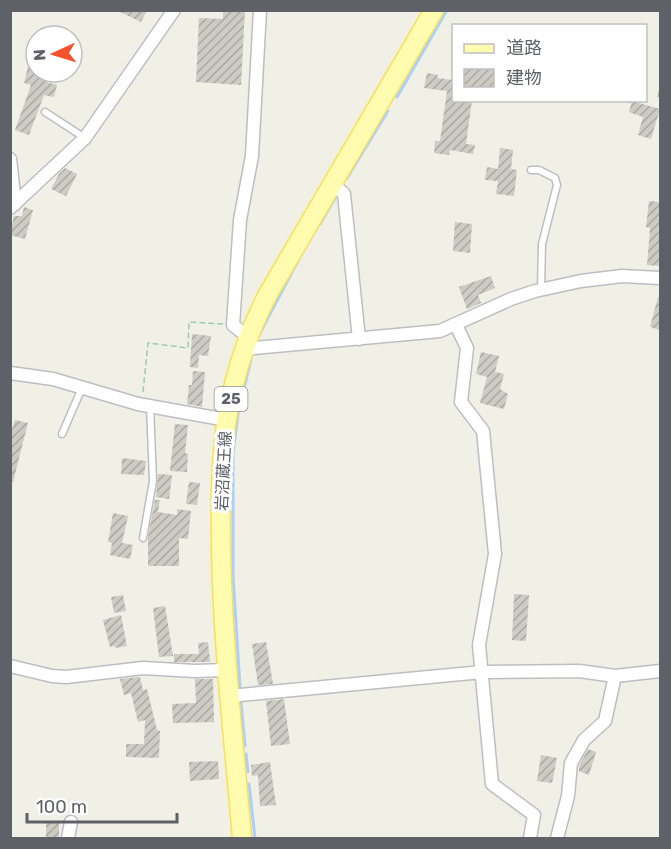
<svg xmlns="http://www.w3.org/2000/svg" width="671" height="849" font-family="Rubik,'Noto Sans JP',sans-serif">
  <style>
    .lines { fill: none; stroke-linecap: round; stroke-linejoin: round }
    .stream { stroke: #aad0ff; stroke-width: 3 }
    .building { fill: url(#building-hatch) }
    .service-casing { stroke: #bcbec3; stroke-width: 9 }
    .minor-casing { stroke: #bcbec3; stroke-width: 15 }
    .primary-casing { stroke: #fbdf57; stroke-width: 21 }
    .path { stroke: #9bccaf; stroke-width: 1.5; stroke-dasharray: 6 3; stroke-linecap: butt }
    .service { stroke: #fff; stroke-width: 6 }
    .minor { stroke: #fff; stroke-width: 12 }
    .primary { stroke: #fffbaf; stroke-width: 18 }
    .labels { text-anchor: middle; stroke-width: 6; stroke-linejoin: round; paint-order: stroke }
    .shield { fill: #fff; stroke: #8e9195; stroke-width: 1.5 }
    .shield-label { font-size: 15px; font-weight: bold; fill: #5e6268 }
    .street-label { font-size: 16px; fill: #5e6268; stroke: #fff }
  </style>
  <defs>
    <pattern id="building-hatch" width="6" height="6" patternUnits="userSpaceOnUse" patternTransform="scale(1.5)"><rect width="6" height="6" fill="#cdcbc3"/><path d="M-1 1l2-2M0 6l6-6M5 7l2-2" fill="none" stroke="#aaa8a2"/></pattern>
  </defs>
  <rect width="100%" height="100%" fill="#f1f0e7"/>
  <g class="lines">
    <path class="stream" d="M397,97l50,-87
      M347,178l41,-67
      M320,224l17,-29
      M260,333l41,-78
      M240,687l-7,-112v-122l5,-39 13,-55
      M241,703l4,43
      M246,754l2,18
      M249,784l6,54"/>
  </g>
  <path class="building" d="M116,10h31l-6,12z
    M223,10h22l-4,75 -45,-3 3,-64 24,1z
    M33,46h3v26h13l-3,10 11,3 -3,12 -10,-2 -15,40 -14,-5 16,-45 -7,-2z
    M427,73l11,2 -1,3 16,2v20h19l-6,44 9,1 -2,9 -23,-4 -1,5 -15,-2 1,-12h5l7,-50 -23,-3z
    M632,101l28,8 -9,30 -13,-4 5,-18 -14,-5z
    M500,148l13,2 -2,19 6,1 -3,26 -18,-2 2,-13 -13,-1 2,-13 11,2z
    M65,168l12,6 -11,22 -15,-7 8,-15z
    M649,201l11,1v64l-13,-1 3,-37 -4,-1z
    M24,207l9,3 -8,29 -15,-4 4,-19h8z
    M455,222l17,2 -2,29 -17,-2z
    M491,276l4,12 -17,7 3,8 -14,6 -8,-22z
    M658,297h2v33l-10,-3z
    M192,334l19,2 -3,20 -9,-1 -1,13 -8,-1z
    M481,352l18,4 -4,16 9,2 -4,15 8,5 -4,15 -24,-6 7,-26 -11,-3z
    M193,371l12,1 -3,35 -15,-3 2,-19h3z
    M15,420l13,3 -15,59h-3v-46z
    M175,424l13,1 -3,28 3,1 -1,18 -17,-1z
    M122,458l24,3 -2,14 -23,-1z
    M158,474l14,1 -3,24 -13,-2z
    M189,482l11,1 -3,22 -11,-1z
    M155,500h5l-2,12 19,3v-6l14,2 -3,28 -9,-1v28h-31v-29z
    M113,513l15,3 -6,27 11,2 -3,14 -20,-4 2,-12 -4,-1z
    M514,594l15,1 -3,46 -14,-1z
    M123,595l3,16 -12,2 -3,-16z
    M165,606l8,50 -14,1 -6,-49z
    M121,615l6,31 -12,2v-2l-5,1 -7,-27z
    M208,642l2,20h-36v-8h25l-1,-11z
    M266,642l7,42 -15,1 -6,-41z
    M140,677l3,13 4,-1 10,41 3,1 -1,27 -33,-1v-13h18l1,-24 -7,2 -7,-29 -7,2 -4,-16z
    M195,679h18l1,43 -41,1 -1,-19 24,-1z
    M284,699l6,45 -19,2 -5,-45z
    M588,749l8,3 -7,23 -10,-4v-5z
    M541,755l16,3 -5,25 -15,-2z
    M218,761l1,18 -29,2 -1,-19z
    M270,762l6,43 -16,1 -2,-31 -6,1 -1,-11z
    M46,822h13v16h-13z"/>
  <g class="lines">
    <g class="service-casing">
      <path id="service" d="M45,112l40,26
        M531,170h8l16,8 2,7 -15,59 -1,45
        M62,434l20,-46
        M143,538l10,-57 -3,-75"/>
    </g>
    <g class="minor-casing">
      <path id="minor" d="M10,159l5,45
        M332,183l12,11 15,145
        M10,208l75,-70 89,-128
        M456,325l11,23 -6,54 22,29 12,123 -16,91 13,139 42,31 -4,23
        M248,337l-15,-12 7,-105 12,-64 8,-146
        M244,349l196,-18 71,-32 24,-8 46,-10 41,-5 38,2
        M10,373l43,6 85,25 89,16
        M10,666l42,10 14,1 77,-9 52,3 31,-1
        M229,696l253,-24 97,-1 36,5 45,-5
        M68,838l3,-16
        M557,838l11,-42 3,-33 13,-23 21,-19 10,-45"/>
    </g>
    <g class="primary-casing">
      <path id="primary" d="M242,838c-8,-95 -19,-190 -21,-286 -1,-56 -1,-114 13,-168 8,-32 19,-61 34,-90l166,-284"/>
    </g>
    <path class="path" d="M658,97l2,-9
      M143,392l5,-49 40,5 1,-26 34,2"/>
    <use href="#service" class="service"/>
    <use href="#minor" class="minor"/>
    <use href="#primary" class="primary"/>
  </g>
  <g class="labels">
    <rect class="shield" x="214.5" y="387" width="33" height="24" rx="4.5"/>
    <g class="shield-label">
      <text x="231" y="404">25</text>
    </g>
    <g class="street-label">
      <text transform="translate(223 471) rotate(-87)" y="6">岩沼蔵王線</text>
    </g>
  </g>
  <rect width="671" height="849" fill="none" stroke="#5e6268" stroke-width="24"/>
  <rect x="452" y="24" width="195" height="78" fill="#ffffff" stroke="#bfc0c3" stroke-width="1.5"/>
  <rect x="464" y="44" width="30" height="9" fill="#fffbaf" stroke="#bfc0c3" stroke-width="1.5"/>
  <text x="506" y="54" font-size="18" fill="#5e6268">道路</text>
  <rect x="464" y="69" width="30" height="18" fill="url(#building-hatch)" stroke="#bfc0c3" stroke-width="1.5"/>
  <text x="506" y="84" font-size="18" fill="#5e6268">建物</text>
  <g transform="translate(54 54) rotate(266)"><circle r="28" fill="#ffffff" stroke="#bfc0c3" stroke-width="1.5"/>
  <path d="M0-4.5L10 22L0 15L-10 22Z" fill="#f5512a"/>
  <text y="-9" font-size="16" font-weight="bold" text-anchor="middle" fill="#5e6268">N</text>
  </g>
  <path d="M27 813v9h150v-9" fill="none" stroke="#5e6268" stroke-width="3"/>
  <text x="36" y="813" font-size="18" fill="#5e6268" stroke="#ffffff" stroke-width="4.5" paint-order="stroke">100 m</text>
</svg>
